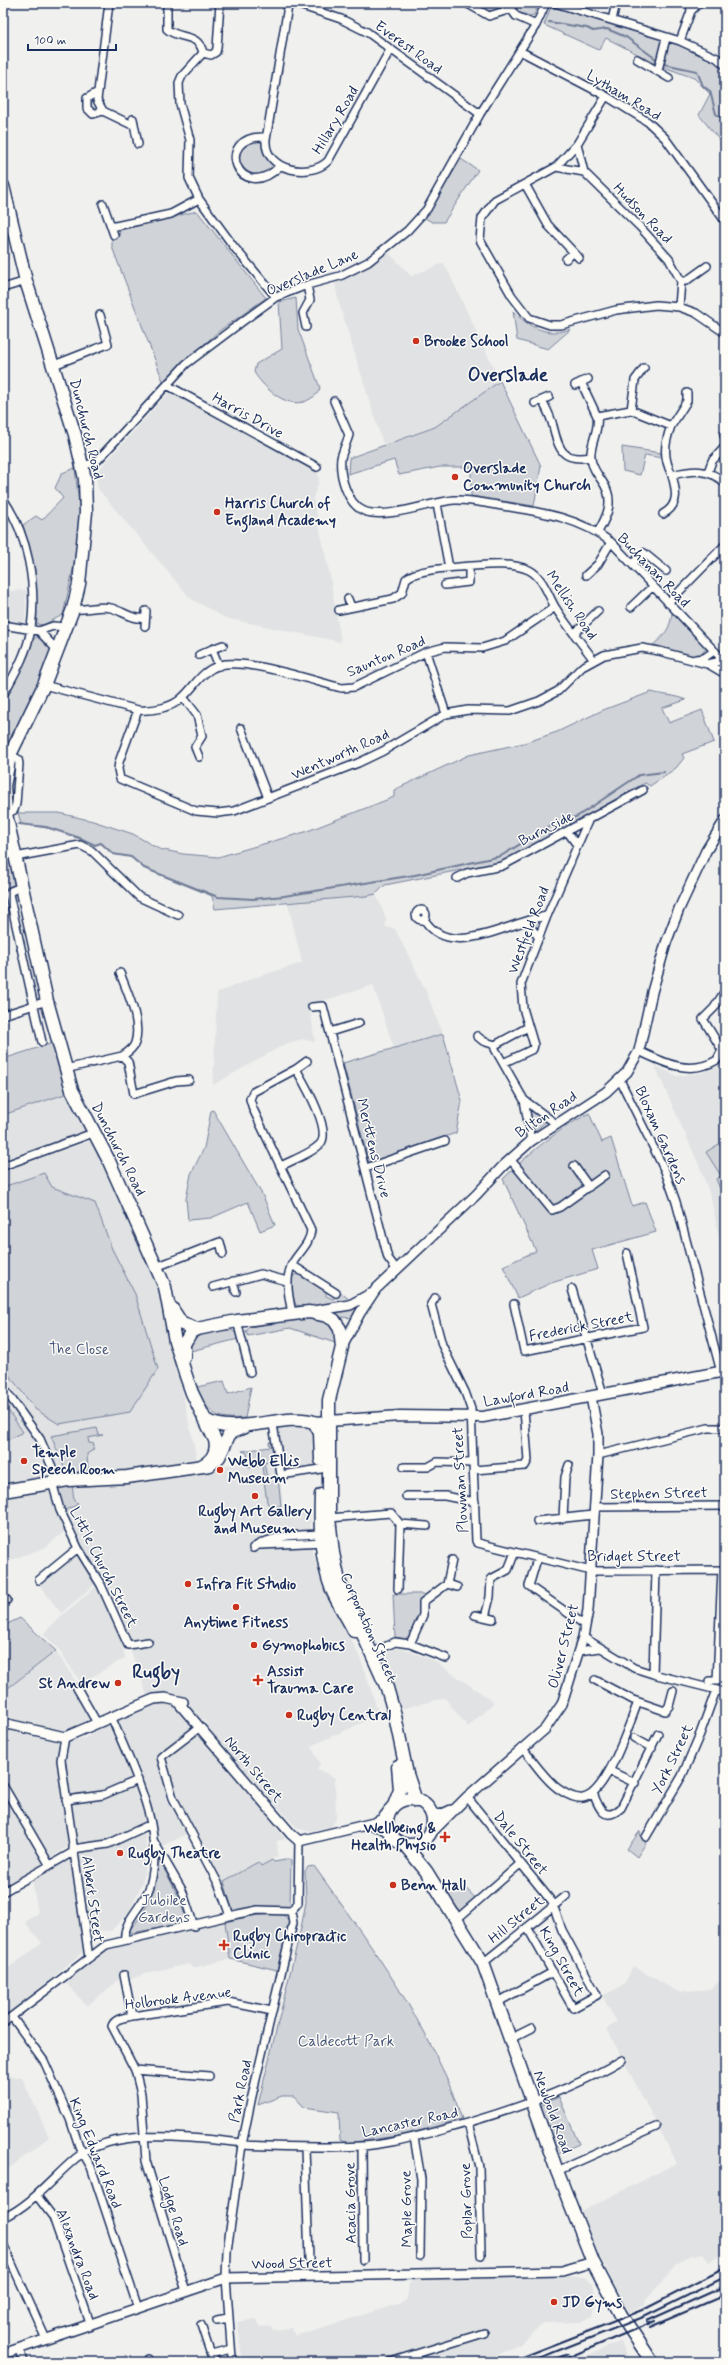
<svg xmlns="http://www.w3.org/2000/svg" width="728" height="2365" font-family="Mynerve,sans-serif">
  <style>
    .built { fill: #e0e2e3 }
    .green { fill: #d0d3d8; stroke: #76819b }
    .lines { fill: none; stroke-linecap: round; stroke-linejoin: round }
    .stream { stroke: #6f7b97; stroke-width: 2 }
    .street-casing { stroke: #1b2f5e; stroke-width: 10 }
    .secondary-casing { stroke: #1b2f5e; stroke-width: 12 }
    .primary-casing { stroke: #1b2f5e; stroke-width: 13 }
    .highway-casing { stroke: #1b2f5e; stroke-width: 15 }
    .street { stroke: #fdfcf7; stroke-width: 7 }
    .secondary { stroke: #fdfcf7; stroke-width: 9 }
    .primary { stroke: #fdfcf7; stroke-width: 10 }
    .highway { stroke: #fdfcf7; stroke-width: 12 }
    .rail { stroke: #1b2f5e; stroke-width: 2 }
    .poi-dot { fill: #c8321e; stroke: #fdfcf7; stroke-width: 1.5 }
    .labels { text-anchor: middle; stroke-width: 3; stroke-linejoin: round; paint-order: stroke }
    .street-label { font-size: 15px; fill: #1b2f5e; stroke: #fdfcf7 }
    .poi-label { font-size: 15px; font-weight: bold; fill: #1b2f5e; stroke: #fdfcf7; text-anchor: start }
    .park-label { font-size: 15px; fill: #48587c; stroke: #fdfcf7 }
    .district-label { font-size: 19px; font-weight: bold; fill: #1b2f5e; stroke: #fdfcf7 }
  </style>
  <rect width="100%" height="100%" fill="#f0f0ee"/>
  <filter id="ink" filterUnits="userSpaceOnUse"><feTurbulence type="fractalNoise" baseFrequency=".025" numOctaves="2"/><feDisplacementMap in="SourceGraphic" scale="8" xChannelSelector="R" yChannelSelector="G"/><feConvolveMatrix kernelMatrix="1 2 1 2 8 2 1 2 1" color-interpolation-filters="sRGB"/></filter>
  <g filter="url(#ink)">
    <path class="built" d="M389,253l22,23 33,-13 56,118 -65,46 -52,17 -45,-144 -3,-18 25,-10z
      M170,391l148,80 1,10 -6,17 17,78 11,66 -116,-24 -35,-20 -92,-109 -2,-16z
      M3,578h3l2,13 18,-1 -1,33 -3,2 -19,-3z
      M376,894l10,25 -1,8 10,2 30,60 18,45 -49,14 -21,-63 -47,15 -17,3 6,39 -13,-3 -17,5 -72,41 4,-92 36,-15 49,-15 -14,-60z
      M725,1064v201l-14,-66 -9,-27 -47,-106 22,10 24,-3z
      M68,1093l19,41 -84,31v-50z
      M90,1141l14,20 28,69 28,59 37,171 -74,12h-17l2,10 167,-24 -4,-28 36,-4 6,5 3,7v29l-36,6 3,40 27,-1 2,38 14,39 35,71 18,55 -68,31 9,18 -3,5 18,9 1,41 -5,8 -24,4 -10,-3 -75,-82 -19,-27 -9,5 18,28 18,15 55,72 -8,2 1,15 -17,10 -3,-4 -38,21 -25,-53 -33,16 -14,-39 -5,2 4,50 -4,22 -14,31 -18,19 -22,-1 -14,-88 -72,47v-197l53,-41 20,31 -2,2 3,7 15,26 -23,13 -27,-2 23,12 20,-2 23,-15 49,-21h10l-5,-10 -13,5 -2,-2 -16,-43v-5l-30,-68 -40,34 -24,-31 43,-34 -14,-18 -20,17 -43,16v-392z
      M97,1586l24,52 4,20 -44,25 -23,-35 -15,-14 18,-18z
      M395,1649h9l30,12 60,41 -26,25 -23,-29 -45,11 -18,-53z
      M71,1855l12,97 -80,67v-47l39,-29 -17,-21 13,-9 -6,-34z
      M225,1922l5,37 -38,9 -3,-4 -38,8 -30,10 -1,-3 -33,27 -21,-23 31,-27 18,-10z
      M633,1966l45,26 32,-3 15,-12v275l-16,10 -6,-9 -14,3 -12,8 -31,36 -1,5 -16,8 -31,-60 -17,-41 96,-49 -70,-134 10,-7 -15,-26 22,-11z
      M3,2074l19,4 27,59 -46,36z
      M546,2276l38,1 9,6 3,17 -3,17 -13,5 -37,1 -23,21 -37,18h-240l-6,-40 20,-3 2,8 13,-1v4l20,-2 3,8 107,-33 5,-4 2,-15 5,-5z
      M621,2341l9,21h-57z"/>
    <path class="green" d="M471,3h38l-4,6 -14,4z
      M516,3h23l-5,12 -4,1 -12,-4z
      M554,7l106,31 3,3 -8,22 -49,-25 -7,12 -55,-25 6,-16z
      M674,43l42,18 9,7v79l-26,-32 11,-21 -16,-16 -33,-12 8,-22z
      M262,140c0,9 4,19 12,25l-1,2c-20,14 -34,10 -36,-16l7,-8z
      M461,159l17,11 -34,52h-12l-7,-4z
      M197,211l69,87 -47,33 -56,50 -51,-134v-9l7,-2 1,-6z
      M296,298l2,31 22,59c-2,6 -5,8 -10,11 -20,13 -46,-10 -56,-27l2,-8 26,-15 -3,-47z
      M513,311c16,17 35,26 58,18l-23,20 -31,-9z
      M500,381l41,85 -7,40 -63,-10v-29h-31l-41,8 -5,-15 -46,14 1,-16 86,-31z
      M622,447l39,6 1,5 -17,-3 -5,20 -17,-4z
      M75,468l5,47 -6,50 -11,50 -20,10 -6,-1 -2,-54 -12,-45 13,-9 6,4 21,-22 -8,-10 7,-15z
      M672,613l34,35 -4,6 -6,2 -43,-11c12,-10 17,-16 19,-32z
      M37,637l14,12 -1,9 -47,97v-54l17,-33 9,-27z
      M651,692c11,3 23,3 35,8l-24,8 7,15 33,-13 12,32 -32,12 2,4 -8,10 -26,18 -5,-3 -8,4 -131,74 -121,24 -9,9 -10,2 -151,13 -3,-13 -68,-28 -13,-11 -18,-3 -11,-11 -7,2 -42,-16 -32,-5 -3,-11h41l34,8 40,13 26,15 24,5 35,3 87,-25 89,-35v-7l75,-35 55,-12 33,-11 46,-22z
      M3,825l11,60 -11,4z
      M443,1034l19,67 -6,32 -87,30 -26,-100z
      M53,1043l15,50 -65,22v-56z
      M527,1106l22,13 -15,13 -2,-2z
      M213,1110l50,86 12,29 -15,6 -12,-29 -37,16 -23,2 -2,-21 5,-25 13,-26 7,-37z
      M589,1113l13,29 9,-4 21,68 13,-4 11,30 -64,18 6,19 -47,14 -33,15 -15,-32 33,-15 -33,-72c27,-27 53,-48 86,-66z
      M719,1144l1,2 5,-2v57l-9,-22 5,-3 -15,-24z
      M44,1173l8,14 43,16 17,46 23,45 23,75 -28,43 -71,12 -24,-15 -32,-42v-180z
      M301,1274l25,16v6l7,3 6,-8 12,10 -44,6 -11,-2 -3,-7 -2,-18 3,-5z
      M360,1305l-6,13 -15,-1 -13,-6z
      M314,1316c18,8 22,9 24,28l-48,-16 -42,8 -2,-5 4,-4z
      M220,1330h12l4,4 2,5 -51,13v-4l8,-13z
      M224,1381l4,13 23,-7 -6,31c-31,2 -36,-4 -48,-31z
      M3,1403l20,29 -16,8 -4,-2z
      M97,1428l2,7h4l-15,3 1,5 5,1 -1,6 -6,4 1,18h-22l-15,-36z
      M275,1441l3,19 -14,3 3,15 11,-1 3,29 -11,1 -3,-5 -5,-36 -13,1 -2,-14 -5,-2 28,-4 -1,-5z
      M72,1484l2,17 5,3 -16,7 -5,-19 1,-5z
      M393,1594h31c-7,16 -4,33 -19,45l-10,-2z
      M20,1618l36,33 -53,41v-66z
      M640,1831l1,7 5,5 -9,14 -10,-8z
      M291,1859l-1,48 -57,5 -9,-31 34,-19 3,4 11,-6 2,2z
      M160,1861l19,36 8,25 -2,2 -55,9v-4c18,-18 26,-41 28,-66z
      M314,1866c57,80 117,159 148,253l-58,16 -57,8 -7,-3 -1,-28 -35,-5 -10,-11h-12l-24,9 43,-177 5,-26 -1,-31 3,-4z
      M460,1884h2l14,15 -16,13 -14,-21z
      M275,1914c7,0 11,1 14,8l-12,48 -47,-11 -5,-37 26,-6z
      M559,2097l20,47 -21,9 -17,-46 1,-2z"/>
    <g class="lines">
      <path class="stream" d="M549,22l38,6 6,3 14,-2 19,8 30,22
        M664,64l33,7 6,15 7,5 6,23 9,6
        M19,824l27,3 34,11 15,7 6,-2 12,11 18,3 13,11 74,29 35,2 31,-3 131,-21 86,-19 47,-29 30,-11 61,-41 25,-3"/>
      <g class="street-casing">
        <path id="street" d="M109,3l-12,97 6,11 27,13 4,-1
          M167,3v26c11,11 32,3 36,24l-21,23 -3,7 1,21 10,36 -1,38 10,21 35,48 42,50
          M291,3l-3,3 -22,134c-2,31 44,39 62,21l62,-111
          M293,3l48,16 26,13 113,82
          M466,3l23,13 22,-7
          M512,3l-1,6 5,7 20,9
          M555,3l125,38 37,17 8,7
          M691,11l8,-8
          M612,20l4,-17
          M680,41l11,-30 -1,-8
          M520,51l86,45 42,26 17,16 60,83
          M203,53l8,2 5,-3 1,-4 3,-45
          M637,59l32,19
          M658,70l8,-32
          M96,93l-9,5v10l6,6 10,-3
          M606,96l-29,48 7,28 56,55 29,32 12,22 -2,26 17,6 29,20
          M133,119l5,25
          M266,137c-55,-3 -27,70 14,29
          M577,144l-21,23 -61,33 -13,18 -2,22 32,56 17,22 21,7h11l55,-15 40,-5 23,2
          M556,167l28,5
          M525,184l23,41 31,33
          M103,204l11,31
          M111,227l60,-13 28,-15
          M566,259l7,-6
          M681,281h5l21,-15
          M3,288l23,-7
          M306,327l-3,-14 7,-13 -3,-15
          M54,365l54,-21 -8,-29
          M724,374l1,-1
          M581,382l16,34
          M167,385l150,82
          M575,385l13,-6
          M542,400c4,8 9,17 11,26 6,24 9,36 38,31
          M334,401l15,34c-2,7 -6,15 -8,23 -2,17 6,46 23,53 22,9 67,-9 90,-11 14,-1 29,3 43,5 41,7 80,11 114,37l114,120
          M535,403l14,-6
          M631,410l4,-30 9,-12
          M671,426l16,-25v-8
          M724,435l1,3
          M82,466l14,-4 90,-98 57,-43 33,-24 31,-12 33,-9 28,-14 39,-31 20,-22 53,-95 56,-89 10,-22
          M708,472l4,-11 13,-14
          M3,499c25,35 34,86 28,129 -3,24 -17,47 -28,67
          M437,504l12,64
          M663,514c17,-9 13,-24 9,-39
          M598,532c10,-17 17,-33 4,-51 -5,-7 -10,-14 -11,-22 -2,-15 9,-28 6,-43l34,-6 40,16c-7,19 -8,31 1,49 20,-5 37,-7 53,8
          M633,563l11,-10 22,18
          M586,575l12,-11 13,-22
          M445,585l24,-3v-15
          M348,599l3,8
          M668,603l57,-58
          M631,607l22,-21
          M73,609c13,2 25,-4 38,-1 12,3 21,12 34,10
          M339,610l54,-11 9,-6 4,-14c9,-9 40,-11 53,-12 21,-1 50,-6 70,3 14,7 19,25 26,37 11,18 26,35 38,52
          M3,625l36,6 14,-5 14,1
          M145,626l1,-15
          M39,631l19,20
          M575,633l23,-22
          M426,652l20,62
          M199,655l13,-6
          M696,659l8,-1 10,-7
          M708,664l17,10
          M219,666l-7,-17 11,-4
          M44,685l94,25 -19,52 -1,7 2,10 76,32 22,2 16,-2 124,-48 25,-12 63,-37 22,-4 42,1 29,-10 19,-10 24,-24 22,-12 38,-7 17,3 48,13 10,-2 8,-7
          M183,697l14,18 5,21 -7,11 4,10
          M138,710c15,1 34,-2 45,-13 13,-12 18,-26 37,-32 27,-7 93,16 122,23l12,-1 72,-35 19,-5 37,1 23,-7 50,-34
          M241,728l27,70
          M6,814l8,-4 2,-6 3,-40 -1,-5 -8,-4
          M567,831l10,14
          M15,857l65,-12 12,6 47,46 39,18
          M457,878l10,-5 35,-7 141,-76
          M21,887l-10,4 -2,3 33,148
          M416 915a5 5 0 1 1 10 0a5 5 0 1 1-10 0Z
          M424,919c26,43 85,2 123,-3
          M527,922l12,16
          M120,973c7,19 22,49 15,70 -2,6 -8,10 -13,13
          M312,1007l11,-1 65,252 9,12
          M3,1015l44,-14
          M330,1032l29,-9
          M477,1036l6,5 12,4
          M495,1045v4l29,51 7,41
          M495,1045l33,-18
          M639,1051c25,12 51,25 78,9l5,-10 -19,-31 11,-11 11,-17
          M503,1063l30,-14 1,-4 -11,-37 -2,-24 26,-68 41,-95
          M65,1069l57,-13 6,6 6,32 42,-13 13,-1
          M296,1069l11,-8
          M620,1080l45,91 11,31 45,170
          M524,1100l31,23
          M510,1159l42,51 8,-3 45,-32
          M3,1166l90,-33
          M281,1166c11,-6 32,-13 40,-23 10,-15 -17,-60 -25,-74l-43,23 -3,7 3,10 58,121c-1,15 -14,23 -20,36 -6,15 -2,32 1,47
          M574,1166l15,21
          M366,1168l79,-27
          M292,1265l44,28
          M156,1267l64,-25 3,12
          M233,1281l3,11
          M213,1287l48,-13 26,7
          M572,1289l31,105
          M435,1298l-4,6 11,41 23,47 6,17 5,132 2,2 113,28 134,-1
          M514,1304l10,47 119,-24 -16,-74
          M237,1321l13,51
          M3,1387l37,52 18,42
          M273,1424l8,51 40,-6
          M598,1455l110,-27h17
          M404,1467h24l9,-5 36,1
          M474,1470l51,-4 3,-6 -4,-50
          M52,1482l8,28 18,38 23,37 27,60 20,-3
          M406,1496h39l30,6
          M594,1507l131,-1
          M329,1518l62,-5 9,11 27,2
          M563,1519l2,-42 4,-12
          M537,1521l56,-6
          M261,1545l64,-3
          M253,1548c21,-14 46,-13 71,-14
          M537,1559l-8,27 56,39
          M39,1580l39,-32
          M447,1584l10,3
          M398,1589l2,-65
          M3,1601l4,-1
          M475,1615l18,4
          M485,1617l5,-20 1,-18 17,-9 7,-18
          M583,1637l51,31 19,6 72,18
          M410,1644l13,-29v-13l24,-18 5,-24
          M579,1651l21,-3
          M372,1653l23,-11 15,2 36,14
          M653,1674l3,-104
          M595,1680l38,20 32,11 4,-5 4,-15
          M709,1681h8l5,-111
          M77,1688l20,35
          M111,1716c21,52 55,112 39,170 -6,20 -28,35 -25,54
          M200,1727l-39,30 12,41 46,87 11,31
          M65,1737l-4,23 28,198
          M634,1738l18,10
          M523,1749c11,13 23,32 37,41 6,4 15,9 23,8 24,-4 46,-74 55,-96
          M610,1771l25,12
          M4,1787l45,77
          M593,1793c6,15 11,30 28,15l37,-74
          M467,1797l85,105 10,28 35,65 -24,13 -46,-81
          M66,1800l37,-5 35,-15
          M646,1837l36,-61 18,-42 16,-44
          M153,1840l29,50 12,36
          M73,1849l35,-5 41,-19
          M3,1892l70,-40
          M457,1919l63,-55
          M483,1963l83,-67
          M124,1975l8,41
          M498,2002l55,-30
          M12,2017l32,44 26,58 9,27 12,21 47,141
          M3,2023l103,-78 132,-31 20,-4 33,1 7,-8 1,-62
          M510,2039l22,-11
          M135,2070l74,6
          M468,2123l11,44 2,88
          M414,2137l7,42 -1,77
          M242,2145c40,2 79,3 119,1 25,-1 52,-9 77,-15 60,-16 130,-39 184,-71
          M362,2146l1,114
          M305,2148l4,111
          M557,2171l99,-44
          M37,2196l16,21 37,106
          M3,2218c30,-14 49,-40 73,-60 40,-32 119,-20 167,-15
          M3,2244l43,95
          M186,2291l-40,-130 -5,-67 -6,-24 -23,-44c3,-8 12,-8 20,-10l96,-14 44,9
          M217,2320l11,-2
          M201,2325l11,33 4,4
          M19,2349l4,13
          M211,2354l20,-5
          M148,2359l1,3
          M230,2362l2,-4 -6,-80 1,-27 15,-106 10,-49 41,-173 -2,-12
          M390,2362l94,-29"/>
      </g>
      <g class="secondary-casing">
        <path id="secondary" d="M313,1311l37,-6 20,-11
          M342,1347l18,-34 16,-24 100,-94 27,-29 28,-25 75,-49 21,-20 12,-21 13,-59 14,-49 13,-34 27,-58 19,-31
          M177,1701l114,133 8,7 75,-18 8,-4 8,-10
          M3,1723l62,14 89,-38 11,-1 18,4
          M430,1813l10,2 11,-5
          M370,1825l10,2 13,8
          M432,1832l35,-35 78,-68 17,-25 21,-67 5,-27 10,-155v-21l-7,-37
          M3,2354l223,-76 336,-7 31,-9"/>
      </g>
      <g class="primary-casing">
        <path id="primary" d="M314,1422l86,-6 83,1 242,-46"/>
      </g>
      <g class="highway-casing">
        <path id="highway" d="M3,186l23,95 49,154 10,44 1,33 -7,72 -6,25 -29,76 -34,70 -6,31 2,28 41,187 25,89 36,69 57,128 10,54 11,35 6,17 23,47c3,12 -3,21 -14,26
          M171,1307l11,17 15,5
          M184,1357v-13l7,-12 6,-3 40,-8 72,-9 18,4 7,4 6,9 2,18 -13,53v118l4,35 6,28 48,107 8,28 12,58 9,27
          M204,1419c27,19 82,-7 110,3l6,11 1,27
          M3,1491l65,-11 59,-3 83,-12 9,-8 11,-24 14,-6
          M321,1495c-1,33 -1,63 11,95 6,14 15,27 22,41
          M387 1822a23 23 0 1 1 46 0a23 23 0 1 1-46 0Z
          M395,1803l5,-13 -2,-24
          M404,1844l22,27 57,92 74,208 36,91 28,53 31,47"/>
      </g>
      <use href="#street" class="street"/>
      <use href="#secondary" class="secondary"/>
      <use href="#primary" class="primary"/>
      <use href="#highway" class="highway"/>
      <path class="rail" d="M647,2321l78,-35
        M650,2327l75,-32
        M562,2360l93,-39
        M510,2362l133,-52 82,-42
        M529,2362l117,-46 79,-39
        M547,2362l21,-8"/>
    </g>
  </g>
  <g class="poi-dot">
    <circle cx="416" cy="341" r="4"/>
    <circle cx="455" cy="477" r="4"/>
    <circle cx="217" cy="512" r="4"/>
    <circle cx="24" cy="1461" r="4"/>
    <circle cx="220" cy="1470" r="4"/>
    <circle cx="255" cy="1496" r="4"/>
    <circle cx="188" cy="1584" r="4"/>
    <circle cx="236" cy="1607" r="4"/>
    <circle cx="254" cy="1645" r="4"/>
    <path d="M256 1674h4v4h4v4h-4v4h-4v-4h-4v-4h4z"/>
    <circle cx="118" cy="1683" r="4"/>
    <circle cx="289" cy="1715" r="4"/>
    <path d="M443 1831h4v4h4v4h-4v4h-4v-4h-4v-4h4z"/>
    <circle cx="120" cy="1853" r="4"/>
    <circle cx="393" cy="1885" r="4"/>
    <path d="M222 1939h4v4h4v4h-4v4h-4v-4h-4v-4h4z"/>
    <circle cx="554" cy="2302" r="4"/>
  </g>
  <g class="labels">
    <g class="street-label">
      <text transform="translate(409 47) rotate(36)" y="5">Everest Road</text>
      <text transform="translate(624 95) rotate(31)" y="5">Lytham Road</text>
      <text transform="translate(335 120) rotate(-59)" y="5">Hillary Road</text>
      <text transform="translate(643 213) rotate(46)" y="5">Hudson Road</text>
      <text transform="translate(312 272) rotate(-23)" y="5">Overslade Lane</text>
      <text transform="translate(248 415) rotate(29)" y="5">Harris Drive</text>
      <text transform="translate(87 429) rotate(76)" y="5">Dunchurch Road</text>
      <text transform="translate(654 570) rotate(46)" y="5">Buchanan Road</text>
      <text transform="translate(572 605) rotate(56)" y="5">Mellish Road</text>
      <text transform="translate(386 656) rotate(-23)" y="5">Saunton Road</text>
      <text transform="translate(340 754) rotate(-24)" y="5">Wentworth Road</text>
      <text transform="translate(546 828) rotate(-27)" y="5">Burnside</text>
      <text transform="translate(528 930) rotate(-69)" y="5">Westfield Road</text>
      <text transform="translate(546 1114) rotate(-34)" y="5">Bilton Road</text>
      <text transform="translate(661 1135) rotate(66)" y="5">Bloxam Gardens</text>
      <text transform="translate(374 1148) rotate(76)" y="5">Merttens Drive</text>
      <text transform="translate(119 1149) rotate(63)" y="5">Dunchurch Road</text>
      <text transform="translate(581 1326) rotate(-11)" y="5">Frederick Street</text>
      <text transform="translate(526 1394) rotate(-10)" y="5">Lawford Road</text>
      <text transform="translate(460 1480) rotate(-93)" y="5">Plowman Street</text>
      <text transform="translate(659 1493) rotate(-1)" y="5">Stephen Street</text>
      <text x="634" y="1561">Bridget Street</text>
      <text transform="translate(104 1567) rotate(63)" y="5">Little Church Street</text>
      <text transform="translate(369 1627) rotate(66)" y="5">Corporation Street</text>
      <text transform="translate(563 1646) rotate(-76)" y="5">Oliver Street</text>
      <text transform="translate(672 1759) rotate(-64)" y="5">York Street</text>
      <text transform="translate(254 1769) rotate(50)" y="5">North Street</text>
      <text transform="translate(521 1843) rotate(51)" y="5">Dale Street</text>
      <text transform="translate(93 1899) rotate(82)" y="5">Albert Street</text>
      <text transform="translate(516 1919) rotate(-39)" y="5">Hill Street</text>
      <text transform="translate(562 1961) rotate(61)" y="5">King Street</text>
      <text transform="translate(178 1998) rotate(-7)" y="5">Holbrook Avenue</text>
      <text transform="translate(240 2091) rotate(-78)" y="5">Park Road</text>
      <text transform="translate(553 2112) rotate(70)" y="5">Newbold Road</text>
      <text transform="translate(410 2122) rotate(-12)" y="5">Lancaster Road</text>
      <text transform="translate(96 2153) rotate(68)" y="5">King Edward Road</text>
      <text transform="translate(466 2201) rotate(-92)" y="5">Poplar Grove</text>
      <text transform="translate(350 2203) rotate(-91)" y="5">Acacia Grove</text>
      <text transform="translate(406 2209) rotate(-91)" y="5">Maple Grove</text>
      <text transform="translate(174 2211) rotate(73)" y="5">Lodge Road</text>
      <text transform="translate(78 2254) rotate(69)" y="5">Alexandra Road</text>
      <text transform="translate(292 2263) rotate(-1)" y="5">Wood Street</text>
    </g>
    <g class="poi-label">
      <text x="424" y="346">Brooke School</text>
      <text x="463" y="473">Overslade<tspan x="463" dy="17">Community Church</tspan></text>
      <text x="225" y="508">Harris Church of<tspan x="225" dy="17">England Academy</tspan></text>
      <text x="32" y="1457">Temple<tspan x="32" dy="17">Speech Room</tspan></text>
      <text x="228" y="1466">Webb Ellis<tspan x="228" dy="17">Museum</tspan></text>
      <text x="255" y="1516" text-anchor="middle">Rugby Art Gallery<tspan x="255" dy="17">and Museum</tspan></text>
      <text x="196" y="1589">Infra Fit Studio</text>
      <text x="236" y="1627" text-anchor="middle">Anytime Fitness</text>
      <text x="262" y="1650">Gymophobics</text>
      <text x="267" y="1676">Assist<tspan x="267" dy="17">Trauma Care</tspan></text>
      <text x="110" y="1688" text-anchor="end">St Andrew</text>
      <text x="297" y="1720">Rugby Central</text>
      <text x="436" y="1833" text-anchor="end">Wellbeing &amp;<tspan x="436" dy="17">Health Physio</tspan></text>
      <text x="128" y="1858">Rugby Theatre</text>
      <text x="401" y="1890">Benn Hall</text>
      <text x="233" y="1941">Rugby Chiropractic<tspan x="233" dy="17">Clinic</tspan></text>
      <text x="562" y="2307">JD Gyms</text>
    </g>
    <g class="park-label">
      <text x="79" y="1354">The Close</text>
      <text x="164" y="1905">Jubilee<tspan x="164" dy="17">Gardens</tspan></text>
      <text x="346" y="2046">Caldecott Park</text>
    </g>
    <g class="district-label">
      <text x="508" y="381">Overslade</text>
      <text x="156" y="1678">Rugby</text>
    </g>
  </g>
  <rect width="728" height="2365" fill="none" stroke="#fdfcf7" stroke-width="16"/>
  <rect x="8" y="8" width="712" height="2349" fill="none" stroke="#1b2f5e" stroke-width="1.5" filter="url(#ink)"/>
  <path d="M28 44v6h88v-6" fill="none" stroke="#1b2f5e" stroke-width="2"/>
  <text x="34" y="44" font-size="12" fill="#1b2f5e" stroke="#fdfcf7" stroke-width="3" paint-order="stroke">100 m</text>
</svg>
